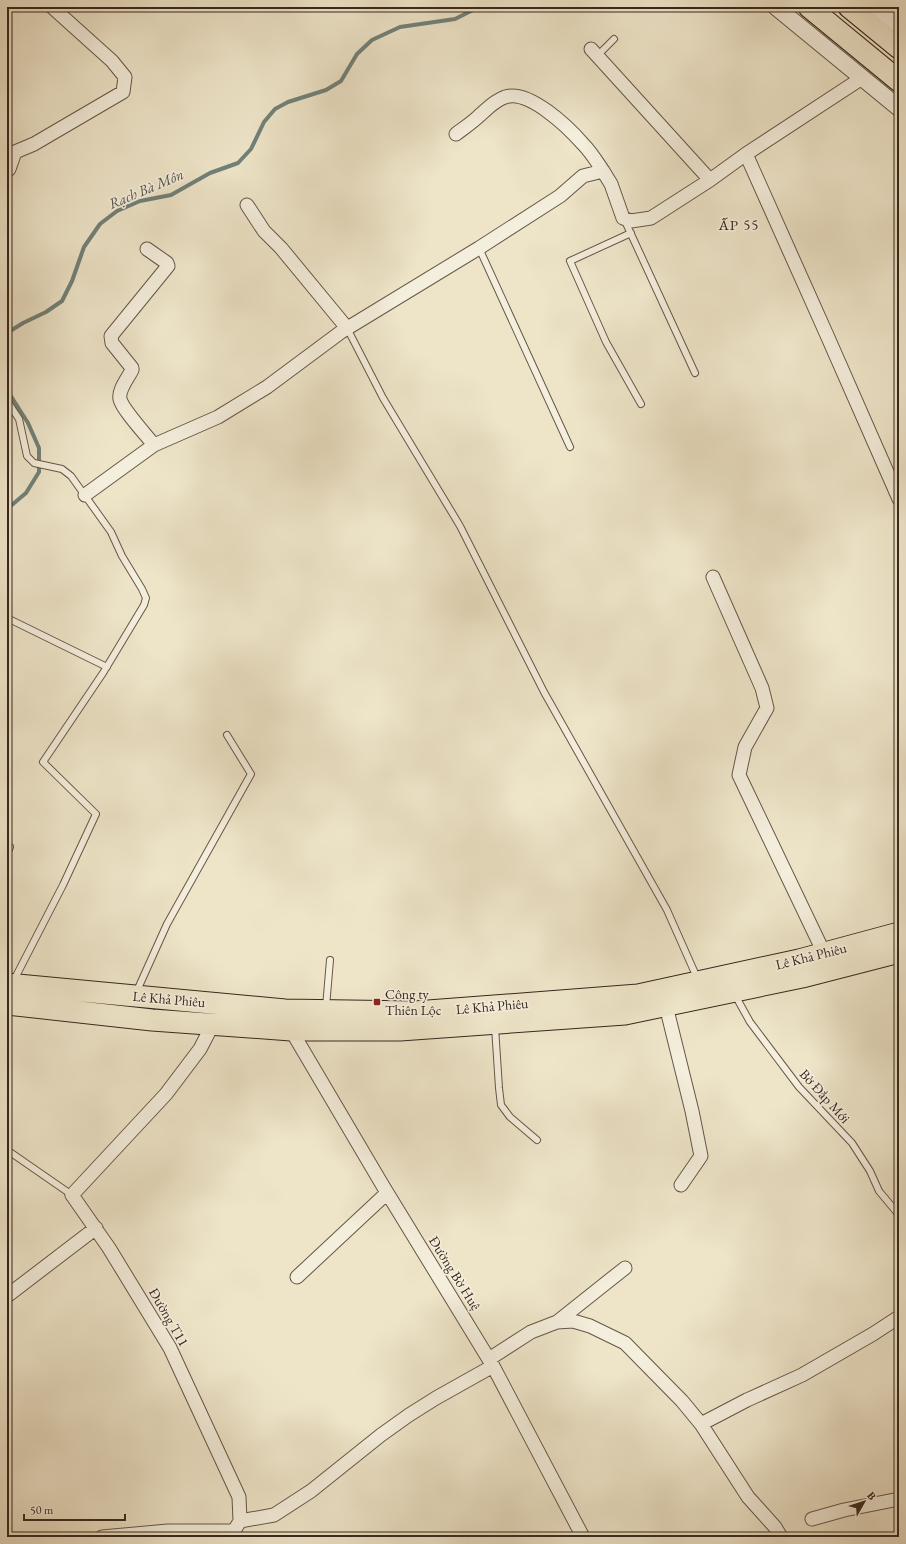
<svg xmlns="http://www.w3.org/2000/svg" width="906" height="1544" font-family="'EB Garamond',serif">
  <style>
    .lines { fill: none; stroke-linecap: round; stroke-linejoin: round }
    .stream { stroke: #72827a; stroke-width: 4 }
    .service-casing { stroke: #665648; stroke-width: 8 }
    .minor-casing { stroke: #665648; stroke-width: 15 }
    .tertiary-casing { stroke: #665648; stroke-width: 18 }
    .trunk-casing { stroke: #38261d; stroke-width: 23 }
    .service { stroke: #f4eedc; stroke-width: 6 }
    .minor { stroke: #f4eedc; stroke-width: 13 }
    .tertiary { stroke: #f4eedc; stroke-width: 16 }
    .trunk { stroke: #eee5c9; stroke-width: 21 }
    .poi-dot { fill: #8f2418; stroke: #f4eedc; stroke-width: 1.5 }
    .labels { text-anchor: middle; stroke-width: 3.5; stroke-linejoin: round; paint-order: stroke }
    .street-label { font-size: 14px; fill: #38261d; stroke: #f4eedc }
    .poi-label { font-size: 14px; fill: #38261d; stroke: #f4eedc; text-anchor: start }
    .water-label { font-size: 15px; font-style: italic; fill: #55544c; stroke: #f4eedc }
    .neighbourhood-label { font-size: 15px; letter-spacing: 1px; fill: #38261d; stroke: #f4eedc }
  </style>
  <rect width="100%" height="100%" fill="#eee5c9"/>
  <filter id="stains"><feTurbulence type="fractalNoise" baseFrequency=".005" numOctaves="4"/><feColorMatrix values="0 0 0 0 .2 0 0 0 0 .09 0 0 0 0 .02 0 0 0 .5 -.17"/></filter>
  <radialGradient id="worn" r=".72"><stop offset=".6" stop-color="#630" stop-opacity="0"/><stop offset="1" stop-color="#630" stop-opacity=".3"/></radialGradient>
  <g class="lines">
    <path class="stream" d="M7,333l16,-10 23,-11 16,-11 10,-20 12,-34 16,-23 17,-13 23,-10 31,-6 39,-22 28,-10 13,-14 13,-27 11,-13 13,-7 38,-12 15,-9 16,-27 15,-14 28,-13 55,-8 24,-12
      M7,390l21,33 11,25v24l-13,21 -19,16
      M248,1537l1,-3"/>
    <g class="service-casing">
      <path id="service" d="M597,56l17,-17
        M625,221l70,152
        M631,233l-61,28 36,81 35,62
        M479,248l91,199
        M347,328l36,70 77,128 84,166 123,218 31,70
        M7,401l12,18 8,37 7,7 28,6 9,7 40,56 11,24 20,33 4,9 -2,7 -41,68 -60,89 53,52 -33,71 -49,95
        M7,618l100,49
        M7,854l3,-7
        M136,993l31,-69 84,-150 -24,-39
        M735,995l15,27 49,65 53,56 18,28 9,20 20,24
        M326,1007l4,-47
        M495,1027l4,61 2,17 9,12 27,23
        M7,1150l65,45"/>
    </g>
    <g class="minor-casing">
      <path id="minor" d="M591,49l119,131
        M456,134c8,-6 17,-12 24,-19 8,-7 14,-14 25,-18 24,-8 63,30 78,47 8,8 14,18 20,27
        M746,154l80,179 73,166
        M7,171l2,-2 6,-17 19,-8 89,-52 2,-15 -13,-16 -60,-54
        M247,205l17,26 17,17 66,80
        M147,249l20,14 1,3 -57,70 1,7 20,25v2c-4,8 -14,20 -12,29 2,10 27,37 34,46
        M85,495l69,-50 64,-28 49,-30 74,-55 138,-84 81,-52 23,-20 20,-5 8,13 12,34 8,3 20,-3 59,-38 36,-26 116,-76
        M713,577l49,111 5,20 -22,39 -6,28 85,178
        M666,1006l26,105 9,45 -20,29
        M213,1024l-13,25 -34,45 -94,101 37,53 61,100 69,149 1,24 -6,10 -1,6
        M291,1030l92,156 110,180 90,171
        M297,1277l90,-84
        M7,1296l89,-68
        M557,1322l68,-54
        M489,1359l42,-27 26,-10 16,-1 17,5 35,17 57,58 19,23 46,-24 55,-25 71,-41 26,-17
        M701,1424l47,73 27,30 6,10
        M812,1519l32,-9 55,-11
        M240,1521l34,-6 37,-24 70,-56 28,-20 27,-17 57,-32
        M102,1537l66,-6h66"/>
    </g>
    <g class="tertiary-casing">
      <path id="tertiary" d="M776,7l123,101
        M874,7l25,21"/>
    </g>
    <g class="trunk-casing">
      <path id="trunk" d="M809,7l90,74
        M849,7l50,41
        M7,984l278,26 130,2 223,-17 161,-35 100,-27
        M7,1004l145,16 139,10h109l225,-16 177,-37 97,-25"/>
    </g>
    <use href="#service" class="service"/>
    <use href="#minor" class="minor"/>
    <use href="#tertiary" class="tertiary"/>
    <use href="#trunk" class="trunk"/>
  </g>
  <rect class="poi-dot" x="373" y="998" width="8" height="8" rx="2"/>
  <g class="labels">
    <g class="street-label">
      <text transform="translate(811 956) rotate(-14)" y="5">Lê Khả Phiêu</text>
      <text transform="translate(169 999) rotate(5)" y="5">Lê Khả Phiêu</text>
      <text transform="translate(492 1006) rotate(-5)" y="5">Lê Khả Phiêu</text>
      <text transform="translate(825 1096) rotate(48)" y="5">Bờ Đắp Mới</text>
      <text transform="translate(455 1273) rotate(58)" y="5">Đường Bờ Huệ</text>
      <text transform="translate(169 1317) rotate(60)" y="5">Đường T11</text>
    </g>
    <g class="poi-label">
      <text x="385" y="999">Công ty<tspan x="385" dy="16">Thiên Lộc</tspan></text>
    </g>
    <g class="water-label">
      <text transform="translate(146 189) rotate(-23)" y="5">Rạch Bà Môn</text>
    </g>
    <g class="neighbourhood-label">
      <text x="739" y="230">ẤP 55</text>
    </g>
  </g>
  <rect width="906" height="1544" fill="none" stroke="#eee5c9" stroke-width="24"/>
  <rect x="8" y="8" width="890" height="1528" fill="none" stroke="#38261d" stroke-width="2"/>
  <rect x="12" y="12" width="882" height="1520" fill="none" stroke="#38261d"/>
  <g transform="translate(864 1502) rotate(51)" stroke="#f4eedc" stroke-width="3" paint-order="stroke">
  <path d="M0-3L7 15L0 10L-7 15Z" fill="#38261d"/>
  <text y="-6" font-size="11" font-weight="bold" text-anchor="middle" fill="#38261d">B</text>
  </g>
  <path d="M24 1514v6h101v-6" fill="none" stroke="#38261d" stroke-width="2"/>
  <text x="30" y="1514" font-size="12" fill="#38261d" stroke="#f4eedc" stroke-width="3" paint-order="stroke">50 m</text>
  <rect width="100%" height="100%" filter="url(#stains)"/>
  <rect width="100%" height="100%" fill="url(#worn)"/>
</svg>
